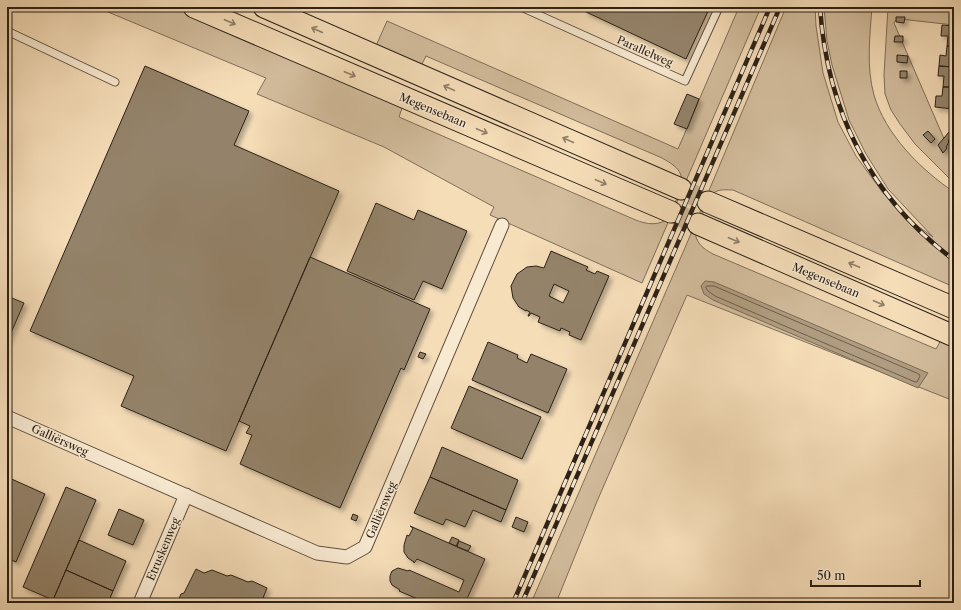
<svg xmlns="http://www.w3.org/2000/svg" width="961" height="610" font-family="'Libre Caslon Text',serif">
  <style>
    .green { fill: #d3bd9d; stroke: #7f6f5a }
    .water { fill: #b09d81; stroke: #7b6b57 }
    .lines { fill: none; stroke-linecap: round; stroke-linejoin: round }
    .shore { stroke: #6e5f4c; stroke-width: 1 }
    .building { fill: #94836b; stroke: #2b2117; fill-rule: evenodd; filter: url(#shadow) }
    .primary-tunnel { stroke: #cdb798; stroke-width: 21; stroke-dasharray: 21 10; stroke-linecap: butt }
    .lane-casing { stroke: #5e503f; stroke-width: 9 }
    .street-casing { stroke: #5e503f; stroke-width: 15 }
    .primary-casing { stroke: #2b2117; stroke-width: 23 }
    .lane { stroke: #f8e9d1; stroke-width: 7 }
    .street { stroke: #f8e9d1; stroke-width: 13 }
    .primary { stroke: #f5ddb8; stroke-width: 21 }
    .rail-casing { stroke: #2b2117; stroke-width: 4.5 }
    .rail { stroke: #f8e9d1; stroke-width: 3; stroke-dasharray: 9; stroke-linecap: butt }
    .oneway { stroke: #907f68 }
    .labels { text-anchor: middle; stroke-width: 3; stroke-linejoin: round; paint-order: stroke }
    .street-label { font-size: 11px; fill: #2b2117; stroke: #f8e9d1 }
  </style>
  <defs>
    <filter id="shadow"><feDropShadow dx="3.5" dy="3.5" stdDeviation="2" flood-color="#0004"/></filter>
  </defs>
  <rect width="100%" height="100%" fill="#f5ddb8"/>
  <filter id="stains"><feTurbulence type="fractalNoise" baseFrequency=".005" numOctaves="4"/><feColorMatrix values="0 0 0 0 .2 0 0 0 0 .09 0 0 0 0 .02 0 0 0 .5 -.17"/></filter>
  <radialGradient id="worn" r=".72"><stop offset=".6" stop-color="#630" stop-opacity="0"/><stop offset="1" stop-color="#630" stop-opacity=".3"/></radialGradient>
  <path class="green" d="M96,7h83l101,42 123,56 -4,12 232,101c11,5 24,9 35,2 4,-7 8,-14 11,-22 9,-22 5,-29 -15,-40l-236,-102 -4,8 -3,2 -44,-18 12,-27 291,128 61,-142h22l-119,276 -152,-68 4,-8 -110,-60 -127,-53 9,-16z
    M786,7h29l1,19 7,47 15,49 18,34 27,37 25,26 25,18 -45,-48 -22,-35 -17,-34 -17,-55 -5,-24 -3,-34h48c-2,28 -6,60 2,88 11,39 47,75 80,97v95l-221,-97c-6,0 -13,-1 -18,2 -6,4 -21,39 -19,45 3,9 10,13 17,17l223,95 5,-9 13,5v56l-267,-106 -89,204 -42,104h-25l156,-360z
    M888,7h50l16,5v13l-54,-6 -5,2 -1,2 51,118 9,4v35l-5,-2 -34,-34 -15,-20 -9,-14 -6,-16 -1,-19z"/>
  <path class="water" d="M705,281l9,1 214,91 -10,15 -205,-88 -9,-6 -3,-8z"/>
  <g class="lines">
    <path class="shore" d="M707,286h7l205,88 1,2 -3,6h-2l-200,-86 -7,-5 -2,-3z"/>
  </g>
  <path class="building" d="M586,7h124l-24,52 -102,-48z
    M896,17h9l-1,6 -8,-1z
    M942,25l12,1v20h-7l1,-10h-7z
    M895,36h8v6h-9z
    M947,46h7v21l-15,-1 1,-11 6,1z
    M897,55l11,1 -1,7 -10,-1z
    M145,66l104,45 -15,34 105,46 -113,260 -105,-45 13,-30 -104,-45z
    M939,66l15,1v20h-11l1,-11h-6z
    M900,71h7v7h-7z
    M943,87h11v22l-19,-2 1,-11h6z
    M687,94l12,5 -12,30 -13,-5z
    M928,131l7,8 -4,4 -8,-8z
    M949,132l4,3 -5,6 1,1 -3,5 1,1 -4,5 -5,-8z
    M376,203l38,17 4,-10 49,21 -25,58 -19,-8 -9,19 -67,-29z
    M551,251l37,16 -2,3 9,4 2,-3 12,5 -28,64 -12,-5 1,-3 -9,-4 -1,3 -22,-9 2,-5 -9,-4 -2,3h-1l2,-4 -4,-2v1l-7,-4 -6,-9 -2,-12 6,-12 10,-7 9,-1 8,2zM554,284l15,7 -6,12 -14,-7z
    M310,257l120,52 -26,61 -3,-2 -61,140 -100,-44 12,-29 -6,-2 4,-7 -11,-5z
    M7,296l17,7 -17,39z
    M488,342l30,13 -1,3 10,5 4,-9 36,15 -19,44 -76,-33z
    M420,352l6,2 -3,5 -5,-2z
    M469,386l72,31 -19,42 -71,-31z
    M442,447l76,33 -12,30 -76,-33z
    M7,477l38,17 -29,68 -9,-4z
    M430,477l76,33 -5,12 -28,-12 -8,17 -19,-8 -3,6 -29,-12z
    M66,487l30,13 -43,100 -30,-13z
    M119,509l25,11 -11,25 -25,-10z
    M353,514l5,2 -2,5 -5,-2z
    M516,517l12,5 -4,10 -12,-5z
    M410,526l75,33 -20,44h-38l-28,-12 1,-1 -8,-5 -2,-4v-5l2,-5 6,-3 10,3 1,-1 50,22 5,-12 -47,-21 -3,4v-1l-6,-4 -4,-6v-7l3,-10 2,1 4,-8z
    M452,537l7,3 -3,6 -7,-3z
    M79,540l47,21 -13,30 -47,-21z
    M459,541l12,5 -3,5 -11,-4z
    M196,569l8,4 8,-3 15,6 4,-1 17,7 4,-1 15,7 -6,15h-84l4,-9 3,-1z
    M66,570l47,21 -5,12h-49l-6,-3z"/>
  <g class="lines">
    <path class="primary-tunnel" d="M681,189l27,13
      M671,212l27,12"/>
    <g class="lane-casing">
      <path id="lane" d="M521,7l164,74 34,-74
        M7,31l108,51"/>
    </g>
    <g class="street-casing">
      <path id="street" d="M7,417l310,136 30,4 18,-10 137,-322
        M140,603l46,-108"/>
    </g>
    <g class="primary-casing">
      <path id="primary" d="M194,7l477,205
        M264,7l417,182
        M708,202l246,106
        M698,224l256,112"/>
    </g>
    <use href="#lane" class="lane"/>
    <use href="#street" class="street"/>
    <use href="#primary" class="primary"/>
    <g class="rail-casing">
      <path id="rail" d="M820,7c7,104 50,190 134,253
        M513,603l257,-596
        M522,603l258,-596"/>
    </g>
    <use href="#rail" class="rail"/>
  </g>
  <defs><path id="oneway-shaft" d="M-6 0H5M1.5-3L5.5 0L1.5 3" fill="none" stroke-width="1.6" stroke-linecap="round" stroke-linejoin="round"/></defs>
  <g class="oneway">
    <use href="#oneway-shaft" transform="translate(230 22) rotate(23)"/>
    <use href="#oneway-shaft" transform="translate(317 30) rotate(-156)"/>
    <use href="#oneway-shaft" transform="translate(350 74) rotate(23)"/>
    <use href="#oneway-shaft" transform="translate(449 88) rotate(-156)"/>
    <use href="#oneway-shaft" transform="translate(482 131) rotate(23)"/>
    <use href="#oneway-shaft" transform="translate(568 140) rotate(-156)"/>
    <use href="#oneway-shaft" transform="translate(601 182) rotate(23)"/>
    <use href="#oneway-shaft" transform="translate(734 240) rotate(23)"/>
    <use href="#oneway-shaft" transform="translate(854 265) rotate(-157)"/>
    <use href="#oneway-shaft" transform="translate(879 303) rotate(23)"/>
  </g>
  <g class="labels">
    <g class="street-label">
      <text transform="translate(645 51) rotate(24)" y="4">Parallelweg</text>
      <text transform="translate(433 110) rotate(23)" y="4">Megensebaan</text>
      <text transform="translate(826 280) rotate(23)" y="4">Megensebaan</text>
      <text transform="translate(60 440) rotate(24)" y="4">Galliërsweg</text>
      <text transform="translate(381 510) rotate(-67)" y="4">Galliërsweg</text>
      <text transform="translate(163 549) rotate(-67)" y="4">Etruskenweg</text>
    </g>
  </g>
  <rect width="961" height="610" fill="none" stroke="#f5ddb8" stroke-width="24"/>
  <rect x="8" y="8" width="945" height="594" fill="none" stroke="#2b2117" stroke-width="2"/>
  <rect x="12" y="12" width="937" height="586" fill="none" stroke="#2b2117"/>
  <path d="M811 580v6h109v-6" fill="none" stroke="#2b2117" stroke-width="2"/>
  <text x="817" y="580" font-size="12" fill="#2b2117" stroke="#f8e9d1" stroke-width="3" paint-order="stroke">50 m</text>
  <rect width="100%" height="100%" filter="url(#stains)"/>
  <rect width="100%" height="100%" fill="url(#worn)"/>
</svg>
